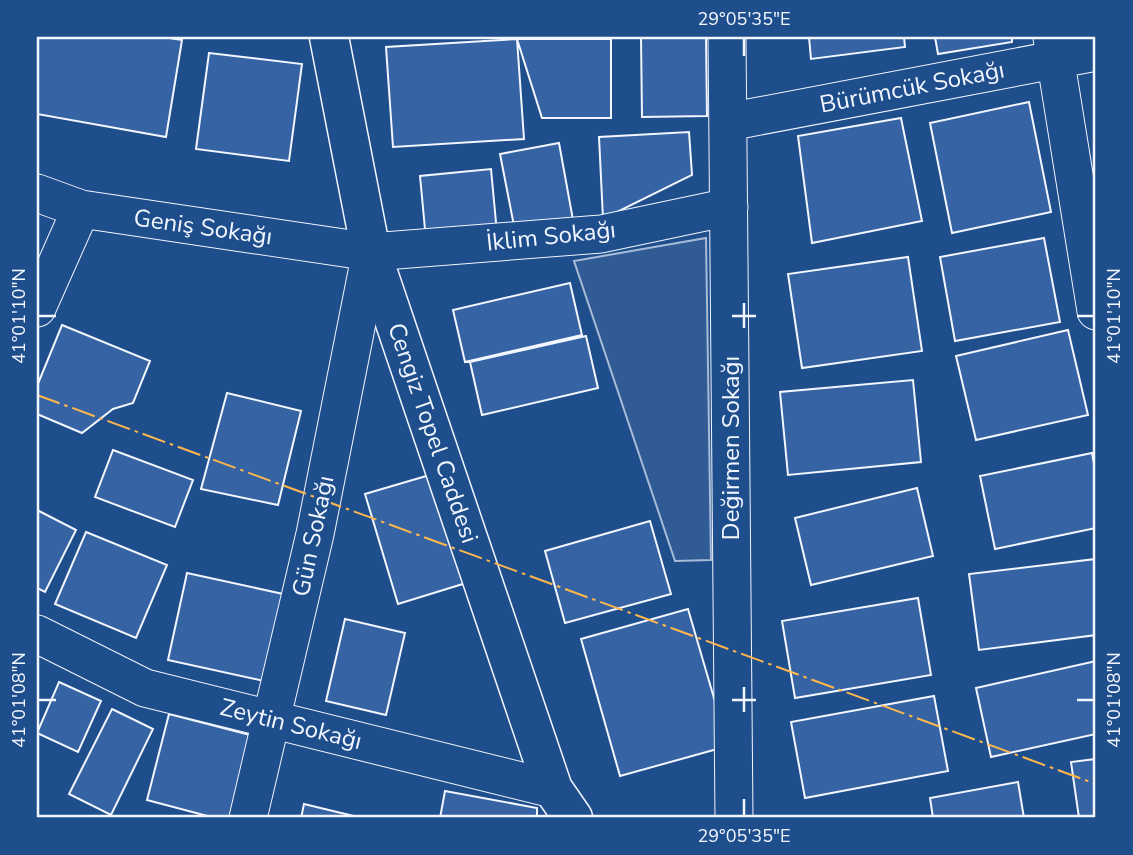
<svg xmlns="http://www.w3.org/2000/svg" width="1133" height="855" font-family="'Nunito Sans',sans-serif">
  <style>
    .green { fill: #305b95; stroke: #a8bbd7; stroke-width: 2 }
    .building { fill: #3563a3; stroke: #f2f6ff; stroke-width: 2 }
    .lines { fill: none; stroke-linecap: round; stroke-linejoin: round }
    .minor-casing { stroke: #f2f6ff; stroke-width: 39 }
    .tertiary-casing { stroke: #f2f6ff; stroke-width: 41 }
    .minor { stroke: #1f4e8c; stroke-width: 37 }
    .tertiary { stroke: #1f4e8c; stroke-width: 38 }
    .power { stroke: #ffb74d; stroke-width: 2; stroke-dasharray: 24 5 3.5 5; stroke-linecap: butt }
    .ticks { fill: none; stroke: #f2f6ff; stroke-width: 2.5 }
    .labels { text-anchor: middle; stroke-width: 5; stroke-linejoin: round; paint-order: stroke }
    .street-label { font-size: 24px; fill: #f2f6ff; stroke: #1f4e8c }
    .neatline { fill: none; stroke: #f2f6ff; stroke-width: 2.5 }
    .ticks-label { font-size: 18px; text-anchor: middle; fill: #f2f6ff }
  </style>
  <rect width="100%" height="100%" fill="#1f4e8c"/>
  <path class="green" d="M706,238l5,322 -36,1 -101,-300z"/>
  <path class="building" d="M37,37h126l19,3 -16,97 -129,-23z
    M641,37h65l1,79 -65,1z
    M809,37h95l1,10 -94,12z
    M935,37h77v5l-74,12z
    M517,39l7,100 -131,8 -7,-100z
    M517,39h94v79h-69z
    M209,53l93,11 -13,97 -93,-12z
    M1029,102l22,110 -99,21 -22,-110z
    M901,118l21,103 -110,22 -14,-107z
    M689,132l3,43 -89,44 -4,-82z
    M559,143l14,77 -58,11 -15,-77z
    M491,169l6,64 -71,7 -6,-64z
    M1044,238l16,84 -105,19 -15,-84z
    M908,257l14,94 -120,17 -14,-94z
    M570,283l12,52 -117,27 -12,-52z
    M62,325l88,36 -17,42 -20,6 -31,24 -45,-19v-28z
    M1068,330l20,85 -112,25 -20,-84z
    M586,336l12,52 -116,27 -12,-53z
    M913,380l8,82 -133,13 -8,-83z
    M227,393l74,18 -23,94 -77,-16z
    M113,450l80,30 -18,47 -80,-30z
    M1092,453l4,21v54l-101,21 -15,-73z
    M433,474l33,109 -68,21 -33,-110z
    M917,488l16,68 -122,29 -16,-67z
    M37,510l39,20 -31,62 -8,-4z
    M650,521l21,73 -106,29 -20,-72z
    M86,532l81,33 -31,73 -81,-34z
    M1096,559v76l-117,15 -10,-76z
    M187,573l110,24 -19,87 -110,-24z
    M918,598l13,77 -136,23 -13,-77z
    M688,609l40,137 -108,30 -39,-137z
    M345,619l60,14 -19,82 -60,-14z
    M1096,661v73l-105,23 -15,-69z
    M59,682l42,19 -23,51 -41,-19z
    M934,696l14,75 -143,27 -14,-76z
    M112,709l41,20 -42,86 -42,-21z
    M169,714l85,22 -21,82h-18l-68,-18z
    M1096,759v59h-17l-8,-56z
    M1018,782l6,36h-91l-3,-20z
    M445,791l92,17v10h-97z
    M304,804l58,14h-61z"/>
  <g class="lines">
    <g class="minor-casing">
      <path id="minor" d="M727,37l7,781
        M1052,38l44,273
        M728,122l368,-70
        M37,193l44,16 290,43 230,-18 128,-27
        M37,308l44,-99
        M37,634l108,54 408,101
        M248,818l67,-284 56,-282"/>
    </g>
    <g class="tertiary-casing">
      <path id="tertiary" d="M329,37l42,215 182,537 20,29"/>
    </g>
    <use href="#minor" class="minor"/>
    <use href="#tertiary" class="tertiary"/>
    <path class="power" d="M37,395l1059,389"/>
  </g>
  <path class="ticks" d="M744,38v18M744,303v25M38,316h18M732,316h24M1077,316h17M744,687v25M38,700h18M732,700h24M1077,700h17M744,799v17"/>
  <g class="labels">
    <g class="street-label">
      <text transform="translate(912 87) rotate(-11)" y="8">Bürümcük Sokağı</text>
      <text transform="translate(203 227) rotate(8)" y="8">Geniş Sokağı</text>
      <text transform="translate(551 236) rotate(-6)" y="8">İklim Sokağı</text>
      <text transform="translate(433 433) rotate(71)" y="8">Cengiz Topel Caddesi</text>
      <text transform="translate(731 448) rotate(-90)" y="8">Değirmen Sokağı</text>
      <text transform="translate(313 536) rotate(-78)" y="8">Gün Sokağı</text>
      <text transform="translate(291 724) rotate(14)" y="8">Zeytin Sokağı</text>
    </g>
  </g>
  <rect width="1133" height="855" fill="none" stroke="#1f4e8c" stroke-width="77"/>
  <rect x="38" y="38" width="1056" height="778" class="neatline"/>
  <g class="ticks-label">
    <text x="744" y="25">29°05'35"E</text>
    <text transform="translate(19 316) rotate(-90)" y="6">41°01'10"N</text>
    <text transform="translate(1114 316) rotate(-90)" y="6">41°01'10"N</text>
    <text transform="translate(19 700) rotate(-90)" y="6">41°01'08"N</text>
    <text transform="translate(1114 700) rotate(-90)" y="6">41°01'08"N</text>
    <text x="744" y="842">29°05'35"E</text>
  </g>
</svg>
